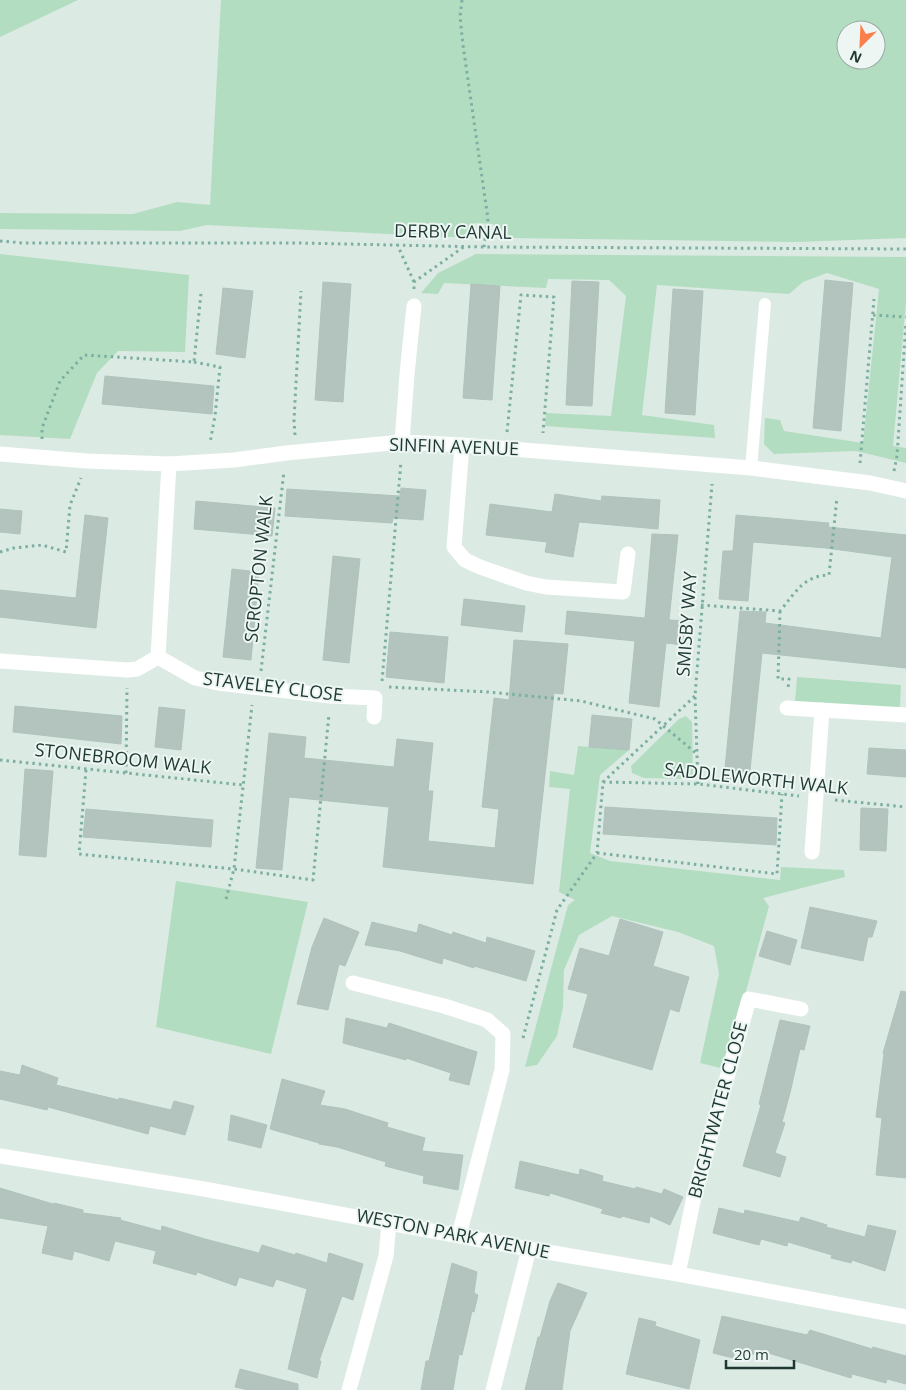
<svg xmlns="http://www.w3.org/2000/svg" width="906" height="1390" font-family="'Open Sans',sans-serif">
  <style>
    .green { fill: #b3ddc1; fill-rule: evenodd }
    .building { fill: #b2c4bd; stroke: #afc3bc }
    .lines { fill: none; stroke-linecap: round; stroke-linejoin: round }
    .path { stroke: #7bafa1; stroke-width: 3; stroke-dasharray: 2.5 4; stroke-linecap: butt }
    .service { stroke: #fff; stroke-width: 12 }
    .minor { stroke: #fff; stroke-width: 15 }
    .tertiary { stroke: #fff; stroke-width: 15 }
    .labels { text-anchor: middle; stroke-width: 4; stroke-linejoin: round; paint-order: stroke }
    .street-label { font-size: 18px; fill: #1e3933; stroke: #edf6f2 }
  </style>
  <rect width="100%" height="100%" fill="#dceae4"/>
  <path class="green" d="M0,0h78l-78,37z
    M221,0h685v238l-110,4 -293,-4 -10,-14 -18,-1 -9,14h-19l-240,-12 -27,6 -180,-2v-16l133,1 44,-12 33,3zM846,30h30v30h-30z
    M0,254l189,21 -4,77 -67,-1 -21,22 -27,66 -70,-4z
    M476,254l430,3v45l-13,144 13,2v15l-50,-12 -82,3 -10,-10 1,-26 15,2 4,11 79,12 16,-154 -52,-16 -24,9 -14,12 -132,-9 -15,130 72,10 1,13 -170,-12 1,-13 65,3 15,-120 -17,-16 -61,-1 -2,9 -102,-5 -6,11 -17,-1 17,-20z
    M797,677l104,8 -1,21 -4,3 -101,-7z
    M686,716l6,6 1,57 -49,-1 -12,-5 -1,-7 48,-47z
    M578,746l51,4 -29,25 -10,78 20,8 170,19 1,-13 63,3 1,7 -82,21 6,8 -44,163 -25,-6 19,-89 -5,-28 -36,-14 -66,-16 -33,19 -15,35 -1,37 -6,29 -20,29 -12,2 43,-162 7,-5 -16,-8 11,-103 -21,-2 1,-16 24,4z
    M176,881l132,21 -37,152 -115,-27z"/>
  <path class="building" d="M825,280l28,3 -12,148 -28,-3z
    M572,281l27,1 -7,124 -26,-1z
    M323,282l28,2 -8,118 -28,-2z
    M471,284l29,2 -8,114 -29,-2z
    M223,288l30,3 -8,67 -29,-4z
    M673,289l30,2 -8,124 -30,-2z
    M105,376l109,10 -2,28 -110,-10z
    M401,488l25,2 -3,30 -30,-2 -1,5 -107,-7 2,-27 113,7z
    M555,494l46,7 1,-5 58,4 -2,29 -79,-7 -6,35 -28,-5 2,-10 -61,-7 4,-31 62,8z
    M196,501l79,7 -3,28 -78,-7z
    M0,509l22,2 -2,23 -20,-2z
    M85,515l23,3 -12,110 -96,-11v-27l76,8z
    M736,515l93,8 -1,4 78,8v133l-144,-15 -13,127 -25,-1 16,-168 26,1 -1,11 116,15 11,-81 -66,-9 -73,-6 -5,59 -29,-2 4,-48h10z
    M652,534l26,1 -9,85 16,1 -2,24 -17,-2 -7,64 -30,-4 6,-62 -70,-7 2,-23 78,7z
    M333,556l27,3 -11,104 -26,-3z
    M232,569l27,3 -8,88 -28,-3z
    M464,599l61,7 -3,26 -61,-7z
    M390,632l58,5 -4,46 -58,-6z
    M514,640l54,4 -5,50 -9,-1 -21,191 -150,-17 6,-60 -100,-10 -7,73 -26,-2 13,-135 37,4 -2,21 90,9 3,-28 36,4 -5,48h5l-5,50 67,7 4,-39 -17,-2 12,-109 15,2z
    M15,706l107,10 -1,28 -108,-12z
    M159,707l26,3 -4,40 -26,-3z
    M592,715l40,4 -3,31 -40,-3z
    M869,748l37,2v27l-39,-3z
    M25,769l28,2 -7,86 -27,-2z
    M605,807l172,11 -1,27 -173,-11z
    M861,808l27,1 -2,42 -26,-1z
    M86,809l127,11 -2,27 -128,-10z
    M810,907l67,14 -5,16h-4l-5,24 -62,-13z
    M324,918l35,14 -14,34 -6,-2 -11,46 -31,-6 15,-57z
    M620,919l43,13 -10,34 36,11 -10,35 -9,-3 -18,61 -79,-23 15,-53 -20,-5 12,-41 29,8z
    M372,922l45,11 2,-9 33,11 1,-3 33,11 1,-6 48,14 -9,30 -52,-15v2l-31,-10 -1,6 -42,-13 -35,-6z
    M767,931l30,9 -7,25 -31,-9z
    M901,991l5,1v186l-30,-3 6,-57 -6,-1 8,-63 -1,-1z
    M346,1018l41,10 2,-5 88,29 -8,33 -20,-5 2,-7 -45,-15v2l-63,-17z
    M780,1020l30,6 -6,24 -4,-1 -10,44 -8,29 3,1 -10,30 11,4 -6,20 -37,-11 18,-61 -2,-1z
    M22,1065l36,13 -2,7 63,15v-2l52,12 3,-9 20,5 -9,29 -35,-9 -2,8 -100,-27 -1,3 -47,-11v-28l20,4z
    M282,1079l43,12 -5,14 25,4 43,14 -1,4 38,11 -3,13 41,4 -5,35 -35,-7 1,-7 -39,-10 1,-4 -49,-15 -18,-3v-1l-49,-14z
    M231,1115l36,10 -6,23 -33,-8z
    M520,1161l59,14 1,-6 23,7 -1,5 33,8 1,-2 26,7 2,-5 19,8 -13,28 -20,-9 -1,7 -27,-7 -1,2 -20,-5 2,-4 -53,-16 -1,3 -34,-8z
    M0,1188l53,16 1,-1 29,7v3l38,5 -1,2 41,11 1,-5 43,13 54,14 3,-8 33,10 1,-2 31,10 2,-10 34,11 -10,36 -11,-4 -23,65h2l-4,17 -29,-9 19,-80 -31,-10 -3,8 -34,-10 -3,9 -39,-14 -1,3 -43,-12 3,-12 -41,-10 -6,20 -35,-10 -2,9 -30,-7 6,-27 -48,-8z
    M719,1208l25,6 1,-4 54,12 2,-5 26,8 -1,2 39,10 3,-12 28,6 -11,40 -33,-11 -1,3 -20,-5 1,-3 -44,-13 -1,4 -26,-7 -2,6 -46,-12z
    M452,1263l25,9 -3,21 4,2 -4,17 -2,-1 -10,44 -3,-1 -6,36h-32l5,-29h3z
    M558,1283l29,10 -17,38 -8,59h-37l13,-53h2l10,-36z
    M722,1316l85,19 3,-5 62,19 1,-2 33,9v28l-19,-5 -1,4 -34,-9 -1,4 -86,-26 -1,5 -29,-8 -2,9 -20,-5z
    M639,1318l17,4 -1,4 45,14 -11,49 -63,-15z
    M240,1369l58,15v6h-50l-13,-3z"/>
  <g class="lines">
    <path class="path" d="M462,0l-2,17 3,28 25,174 -4,28
      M0,241l23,2h276l185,4 422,2
      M397,244l17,38
      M414,289v-7l51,-36
      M873,315l33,2
      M194,362l26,5 -5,49 -5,27
      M507,432l14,-137 33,2 -11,136
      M295,435l-1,-15 7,-129
      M42,439v-11l18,-47 24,-26 110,7 7,-69
      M860,463l14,-164
      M894,471l3,-15 9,-134
      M0,552l14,-4 28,-3 24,7 4,-47 11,-27
      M701,605l79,6c16,-19 23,-35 49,-36l8,-78
      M780,611l-2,68h11l-1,10
      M261,671l23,-200
      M382,681l19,-220
      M389,687l99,5 93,9 74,18 42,35
      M0,760l243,25
      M86,770l-7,84 155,15 79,11 16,-166
      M126,773l1,-85
      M603,782l95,2 101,12
      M698,784l-3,-88 17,-212
      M835,800l71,7
      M597,853l180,21 5,-80
      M226,899l8,-30 18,-164
      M523,1038l34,-128 40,-57 6,-71 92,-86"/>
    <path class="service" d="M751,468l14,-164"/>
    <path class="minor" d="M402,442l5,-68 7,-68
      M462,445l-8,102 11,13 15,7 46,16 20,4 77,5 5,-38
      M169,464l-11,193 37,21 23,5 113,13 44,2 -1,19
      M0,661l127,9 10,-1 21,-12
      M787,708l119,7
      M812,852l10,-142
      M353,983l91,23 43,14 16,14 -1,36 -43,165
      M0,1156l204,33 325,60 149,25 228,43
      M678,1274l17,-82 54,-193 52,10
      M349,1390l37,-134 3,-34
      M493,1390l36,-141"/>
    <path class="tertiary" d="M0,454l87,7 82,3 65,-4 52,-7 116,-11 60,3 289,23 119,15 36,8"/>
  </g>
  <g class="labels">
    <g class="street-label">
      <text transform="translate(453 232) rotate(1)" y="6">DERBY CANAL</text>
      <text transform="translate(454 447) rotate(2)" y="6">SINFIN AVENUE</text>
      <text transform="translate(259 569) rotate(-84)" y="6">SCROPTON WALK</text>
      <text transform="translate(687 624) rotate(-86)" y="6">SMISBY WAY</text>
      <text transform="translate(273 687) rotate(7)" y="6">STAVELEY CLOSE</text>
      <text transform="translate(123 759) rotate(6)" y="6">STONEBROOM WALK</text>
      <text transform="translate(756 779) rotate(6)" y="6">SADDLEWORTH WALK</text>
      <text transform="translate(718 1110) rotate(-75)" y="6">BRIGHTWATER CLOSE</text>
      <text transform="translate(453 1234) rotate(11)" y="6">WESTON PARK AVENUE</text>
    </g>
  </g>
  <g transform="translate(861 45) rotate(204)"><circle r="24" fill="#edf6f2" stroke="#9aaaa6"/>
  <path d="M0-4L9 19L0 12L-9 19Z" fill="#fa7f4a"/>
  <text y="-8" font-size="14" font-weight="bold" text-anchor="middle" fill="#1e3933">N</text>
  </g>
  <path d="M726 1360v8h68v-8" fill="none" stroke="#1e3933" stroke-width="2.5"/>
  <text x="734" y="1360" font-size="15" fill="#1e3933" stroke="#edf6f2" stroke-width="4" paint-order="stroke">20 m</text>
</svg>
